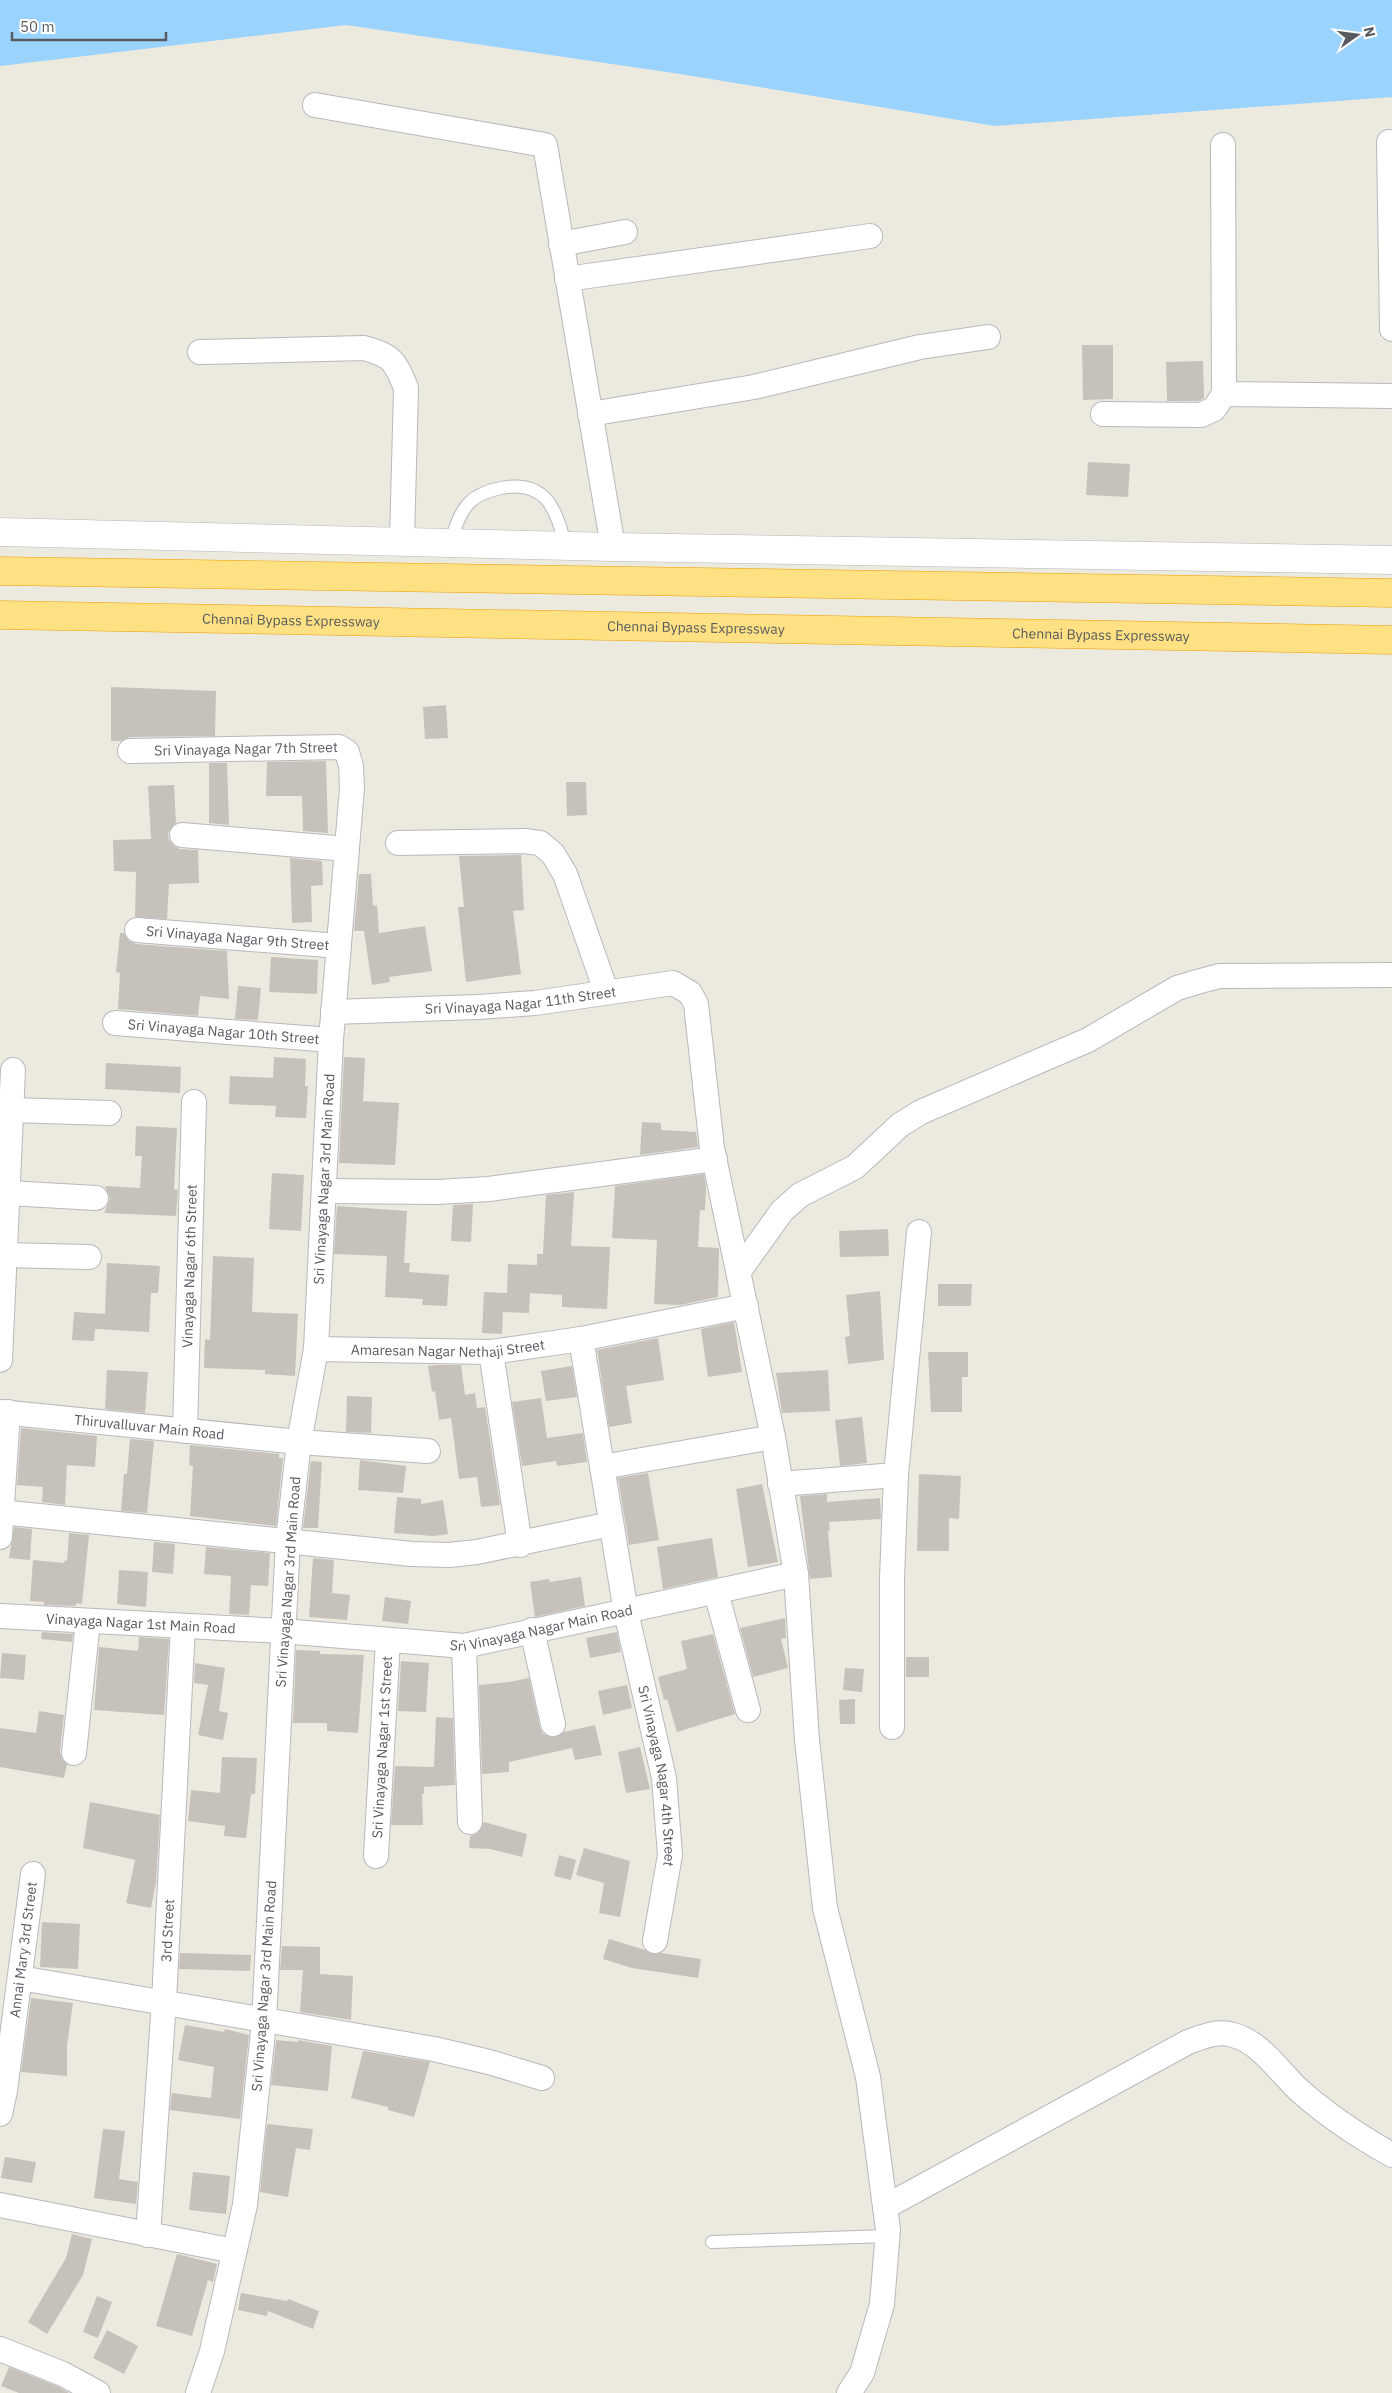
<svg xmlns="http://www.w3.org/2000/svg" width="1392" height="2393" font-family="'IBM Plex Sans',sans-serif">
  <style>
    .water { fill: #9bd3ff }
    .building { fill: #c6c2bb }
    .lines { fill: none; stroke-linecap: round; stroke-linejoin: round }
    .lane-casing { stroke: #b6b9be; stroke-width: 14 }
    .street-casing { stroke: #b6b9be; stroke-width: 26 }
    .secondary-casing { stroke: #b4b8be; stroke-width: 29 }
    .highway-casing { stroke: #eaa200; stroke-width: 29 }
    .lane { stroke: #fff; stroke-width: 12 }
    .street { stroke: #fff; stroke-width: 24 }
    .secondary { stroke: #fff; stroke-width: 28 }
    .highway { stroke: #ffe082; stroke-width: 28 }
    .labels { text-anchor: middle; stroke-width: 5; stroke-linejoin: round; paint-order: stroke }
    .street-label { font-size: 14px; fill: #575b60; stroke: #fff }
  </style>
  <rect width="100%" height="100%" fill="#ece9de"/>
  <path class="water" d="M0,0h1392v97l-397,29 -315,-52 -334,-49 -346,41z"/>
  <path class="building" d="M1082,345h31v54l-30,1z
    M1203,361l1,37 -5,3h-32l-1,-39z
    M1088,462l42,2 -2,33 -42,-2z
    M111,687l105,4 -1,45 -85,1 -9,4h-10z
    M446,705l2,33 -23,1 -2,-32z
    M326,761l2,72 -25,-2 -1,-35h-36l1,-34z
    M209,763h18l2,62 -20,-2z
    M566,782h20l1,33 -20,1z
    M174,785l2,38 -8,10 1,7 5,6 6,3 18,1 1,33 -30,1 -2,35 -32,-2 1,-45 -22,-1 -1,-31 38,-1 -3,-53z
    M521,855l3,55 -11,1 8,63 -55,8 -8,-75h6l-5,-51z
    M290,858l32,3 1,24 -12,1 1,36 -20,1z
    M359,874h12l2,32 4,-1 2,28 46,-7 7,45 -43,6 1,5 -18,3 -8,-54h-10z
    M120,933h4l5,8 7,3 91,7 2,48 -29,-3 -2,20 -80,-7 2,-36 -4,-1z
    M271,957l47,3 -1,34 -48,-2z
    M238,986l23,2 -3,32 -23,-1z
    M274,1057l32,2 -1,27h3l-2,32 -31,-1 1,-11 -47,-2 1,-28 43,2z
    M344,1057l21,1 -2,43 36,2 -4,62 -56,-2z
    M106,1063l75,4 -1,26 -75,-4z
    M642,1122l19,1v7l35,2 2,15 -58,8z
    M136,1126l41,2 -3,61 4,1 -2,26 -72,-3 6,-14 -5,-13 35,2 2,-32h-7z
    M272,1173l32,2 -3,56 -32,-2z
    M704,1174l2,13 -1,23h-5l-2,37 21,1 -1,49 -38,8 -26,-1 3,-64 -45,-2 3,-52z
    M574,1192l-3,54 39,1 -3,62 -45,-2v-12l-32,-2 -1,20 -26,-1 -1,22 -20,-1 2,-41 23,1 1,-29 29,1v-11h6l3,-59z
    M473,1204l-2,38 -20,-1 2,-36z
    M337,1206l70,5 -3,52h6l-1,9 40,3 -2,31 -25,-1 1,-6 -38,-2 2,-41 -53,-2z
    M888,1229l1,27 -49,1 -1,-26z
    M213,1256l41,2 -2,54 46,2 -3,62 -30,-2v-4l-61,-2 1,-29 5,1z
    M107,1263l53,3 -2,27h-7l-2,39 -54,-3 -1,12 -22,-1 2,-28 31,2z
    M938,1284h34l-1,22h-33z
    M880,1291l4,69 -36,4 -3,-27 5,-1 -4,-41z
    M734,1322l8,50 -34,5 -7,-48z
    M658,1338l6,42 -38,6 6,37 -23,4 -12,-77z
    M928,1352h40v25h-6v35h-31z
    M436,1365h25l4,30 10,-2 2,15 8,-1 15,98 -19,2 -4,-30 -18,2 -8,-61 -12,2 -4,-29 -3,1 -4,-26z
    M572,1366l5,31 -31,4 -5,-30z
    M107,1370l41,2 -3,41 -40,-4z
    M828,1370l2,41 -48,2 -6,-40z
    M347,1396l25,1 -1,36 -25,-1z
    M541,1398l6,40 36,-5 4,29 -30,4 -1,-5 -34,5 -10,-64z
    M862,1417l5,46 -27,3 -5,-46z
    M21,1428l76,8 -2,31 -28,-2 -2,40 -23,-3 1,-15 -26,-2z
    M130,1439l24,2 -7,72 -26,-2 3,-37h3z
    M190,1445l89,9v4h4l-7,68 -86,-10 3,-50 -4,-1z
    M360,1460l46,6 -3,27 -45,-3z
    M311,1461l11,1 -4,66h-15z
    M648,1473l11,67 -30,5 -11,-67z
    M919,1474l42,2 -2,43 -10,-1v33h-32z
    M762,1484l16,78 -30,5 -12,-78z
    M827,1494v8l53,-4 1,21 -52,3 1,9h-2l4,46 -22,2 -10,-83z
    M397,1497l24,2v5l22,-4 5,34 -15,2 -39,-3z
    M14,1527l18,2 -2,31 -21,-2z
    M69,1533l20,2 -7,69 -6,-1v3l-32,-1v-3l-14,-1 3,-41 31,3 1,-3 2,1z
    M712,1538l6,39 -55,12 -6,-42z
    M154,1542l21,2 -2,30 -21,-2z
    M206,1547l64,6 -2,33 -17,-1 -2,30 -20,-1 2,-38 -27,-2z
    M313,1558l21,2 -2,33 18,2 -3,25 -38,-3z
    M119,1570l29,2 -2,35 -29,-3z
    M581,1577l4,29 -50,11 -5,-35 19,-3 1,3z
    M385,1597l26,4 -3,23 -26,-3z
    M785,1618l1,20 -5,1 7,29 -35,9 -13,-49z
    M42,1632l31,2 -1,8 -31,-3z
    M617,1632l4,20 -31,6 -4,-20z
    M713,1634l22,80 -58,18 -10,-33 -3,1 -6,-23 29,-8 -6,-28z
    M139,1637l30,2 -5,76 -70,-5 5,-63 39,4z
    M296,1650l24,1v3l44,1 -6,78 -31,-2v-8h-34z
    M2,1653l24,2 -2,25 -24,-2z
    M906,1657h23v20h-23z
    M401,1661l28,2 -3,49 -28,-1z
    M195,1663l30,5 -6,43 9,2 -5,27 -25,-5 10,-50 -14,-2z
    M845,1668l19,1 -2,23 -19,-2z
    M529,1678l11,49 3,7 13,3 8,-5 31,-7 7,30 -27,5 -3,-12 -63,14v10l-27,2 -3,-89 30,-3z
    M627,1685l5,23 -29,7 -5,-24z
    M855,1699v25h-15l-1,-24z
    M39,1711l25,4 -4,37 2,7 5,5 -3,14 -64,-11v-39l36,5z
    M436,1717l17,1 2,67 -31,2v7h-2l1,31h-32l4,-59 39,1z
    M640,1747l10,42 -24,4 -8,-41z
    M222,1757l35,1 -2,36h-4l-5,44 -22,-2 1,-10 -37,-5 3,-31 29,3z
    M90,1802l70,13 -4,67 -5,26 -25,-5 9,-43 -52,-12z
    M484,1822l43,12 -5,23 -32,-8 -21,-1 1,-12 8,-3z
    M584,1848l46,13 -10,56 -21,-4 5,-30 -28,-8z
    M559,1855l17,5 -5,20 -17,-4z
    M42,1922l38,2 -2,45 -38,-2z
    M609,1939l36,11 7,4 9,-1 40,6 -3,19 -66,-10 -29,-9z
    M282,1946l38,1v27l33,2 -2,44 -51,-8 3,-42h-23z
    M180,1953l71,2 -1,16 -71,-2z
    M31,1998l42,5 -6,43v30l-46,-4z
    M185,2025l39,7 1,-3 24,6 -9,84 -70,-9 2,-17 39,5 3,-31 -36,-7z
    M276,2040l22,2v-2l34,6 -4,45 -57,-6z
    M363,2051l67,11 -16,55 -26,-7v-3l-37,-9z
    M267,2124l46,5 -3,21 -14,-2 -8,49 -28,-5z
    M103,2129l22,2 -6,48 19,3 -2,22 -42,-6z
    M5,2157l31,5 -4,21 -31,-5z
    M193,2172l37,4 -4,38 -37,-4z
    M72,2234l20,5 -9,36 -36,59 -19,-12 38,-64z
    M177,2254l40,10 -4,18 -5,-2 -16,56 -36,-10z
    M241,2293l46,8 1,-2 31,12 -6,18 -45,-18 -1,5 -29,-6z
    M97,2296l15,6 -14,36 -15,-6z
    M107,2330l31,16 -14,28 -31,-16z
    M9,2367l48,19 12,7h-50l-18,-7z"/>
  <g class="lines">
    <g class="lane-casing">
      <path id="lane" d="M450,543c5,-14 9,-30 20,-41 8,-8 21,-12 31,-14 44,-9 56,21 64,57
        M712,2242l175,-6"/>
    </g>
    <g class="street-casing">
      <g id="street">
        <path d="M315,105l230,40 68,402"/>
        <path d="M1389,142l3,187"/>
        <path d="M1223,145l1,249 168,2"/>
        <path d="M561,244l64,-12"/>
        <path d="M567,279l303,-43"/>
        <path d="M200,352l164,-4c29,8 31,13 42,40l-4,153"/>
        <path d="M590,414l164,-27 166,-40 68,-10"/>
        <path d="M1103,414l98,1 13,-6 10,-15"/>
        <path id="s1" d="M130,751l209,-4 8,5 4,14 1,22 -21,252 -15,309 -17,93 -11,98 -24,482 -19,183 -33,146 -14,42"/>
        <path d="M182,835l165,14"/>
        <path d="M398,843l126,-2 16,2 13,11 12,20 41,117"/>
        <path id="s2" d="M137,930l202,16"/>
        <path id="s3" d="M333,1012l145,-5 57,-4 138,-20 17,10 6,11 16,144 61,289 23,137 11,166 18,168 43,169 20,153 -6,74 -20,69 -13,20"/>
        <path id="s4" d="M115,1023l216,17"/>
        <path d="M11,1110l98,3"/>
        <path d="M324,1191l113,1 52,-3 226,-30"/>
        <path d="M8,1193l88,5"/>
        <path d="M5,1255l84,2"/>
        <path d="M739,1271l43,-60 18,-16 55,-28 45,-42 21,-13 167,-72 89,-52 20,-6 22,-6 173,-1"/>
        <path id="s5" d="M581,1339l45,273 38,166 6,77 -15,86"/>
        <path id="s6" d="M316,1349l175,3 90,-13 165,-33"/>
        <path d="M491,1352l29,193"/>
        <path d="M0,1360l13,-290"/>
        <path id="s7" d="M0,1412l299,30 129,9"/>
        <path id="s8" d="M185,1431l9,-329"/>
        <path d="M602,1467l171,-30"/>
        <path d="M780,1484l116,-9"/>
        <path d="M0,1512l412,42 37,1 28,-3 134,-28"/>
        <path d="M0,1537l8,-125"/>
        <path d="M716,1592l32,118"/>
        <path id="s9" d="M0,1616l282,15 182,15 332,-72"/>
        <path d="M532,1630l21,94"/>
        <path d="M464,1646l6,176"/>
        <path d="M892,1727v-149l4,-103 23,-243"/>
        <path d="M74,1753l14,-132"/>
        <path id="s10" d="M376,1856l12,-216"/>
        <path d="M20,1978l414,71 55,13 53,16"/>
        <path id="s11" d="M0,2114l5,-23 28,-217"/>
        <path d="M0,2205l234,46"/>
        <path d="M885,2207l303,-165c14,-5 30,-12 45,-7 28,7 47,38 67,56 28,25 60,46 92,64"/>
        <path id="s12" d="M148,2235l16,-234 19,-375"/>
        <path d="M0,2349l63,25 35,19"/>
      </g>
    </g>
    <g class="secondary-casing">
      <path id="secondary" d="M0,532l613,15 779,13"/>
    </g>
    <g class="highway-casing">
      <g id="highway">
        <path d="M0,571l1392,22"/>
        <path id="s13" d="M0,615l1392,25"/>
      </g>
    </g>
    <use href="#lane" class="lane"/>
    <use href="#street" class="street"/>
    <use href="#secondary" class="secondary"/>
    <use href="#highway" class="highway"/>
  </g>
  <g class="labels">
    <g class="street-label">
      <text dy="5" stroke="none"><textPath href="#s13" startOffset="291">Chennai Bypass Expressway</textPath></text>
      <text dy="5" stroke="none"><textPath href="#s13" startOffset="696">Chennai Bypass Expressway</textPath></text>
      <text dy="5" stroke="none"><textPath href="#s13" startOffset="1101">Chennai Bypass Expressway</textPath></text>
      <text dy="5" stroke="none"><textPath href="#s1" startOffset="116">Sri Vinayaga Nagar 7th Street</textPath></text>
      <text dy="5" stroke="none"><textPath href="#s2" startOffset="101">Sri Vinayaga Nagar 9th Street</textPath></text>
      <text dy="5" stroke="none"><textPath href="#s3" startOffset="188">Sri Vinayaga Nagar 11th Street</textPath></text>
      <text dy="5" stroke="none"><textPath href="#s4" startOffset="109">Sri Vinayaga Nagar 10th Street</textPath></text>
      <text transform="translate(324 1179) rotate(-87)" y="5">Sri Vinayaga Nagar 3rd Main Road</text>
      <text dy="5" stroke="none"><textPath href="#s8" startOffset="165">Vinayaga Nagar 6th Street</textPath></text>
      <text dy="5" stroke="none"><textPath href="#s6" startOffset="132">Amaresan Nagar Nethaji Street</textPath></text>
      <text dy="5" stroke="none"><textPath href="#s7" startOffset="150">Thiruvalluvar Main Road</textPath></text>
      <text transform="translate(288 1582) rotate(-86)" y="5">Sri Vinayaga Nagar 3rd Main Road</text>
      <text dy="5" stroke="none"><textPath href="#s9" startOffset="141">Vinayaga Nagar 1st Main Road</textPath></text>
      <text dy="5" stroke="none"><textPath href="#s9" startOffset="544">Sri Vinayaga Nagar Main Road</textPath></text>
      <text dy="5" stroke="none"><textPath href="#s10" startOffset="109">Sri Vinayaga Nagar 1st Street</textPath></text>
      <text dy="5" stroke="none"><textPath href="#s5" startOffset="444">Sri Vinayaga Nagar 4th Street</textPath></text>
      <text dy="5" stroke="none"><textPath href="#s12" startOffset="305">3rd Street</textPath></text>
      <text dy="5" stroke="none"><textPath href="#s11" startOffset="166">Annai Mary 3rd Street</textPath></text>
      <text transform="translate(264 1986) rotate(-86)" y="5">Sri Vinayaga Nagar 3rd Main Road</text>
    </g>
  </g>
  <g transform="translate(1357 35) rotate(76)" stroke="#ffffff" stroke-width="4" paint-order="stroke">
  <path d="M0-4L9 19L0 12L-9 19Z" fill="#575b60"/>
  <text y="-8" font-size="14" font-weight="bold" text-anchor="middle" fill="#575b60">N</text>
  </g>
  <path d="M12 32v8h154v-8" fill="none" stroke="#575b60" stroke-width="2.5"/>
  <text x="20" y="32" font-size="15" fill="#575b60" stroke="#ffffff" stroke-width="4" paint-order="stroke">50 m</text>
</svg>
